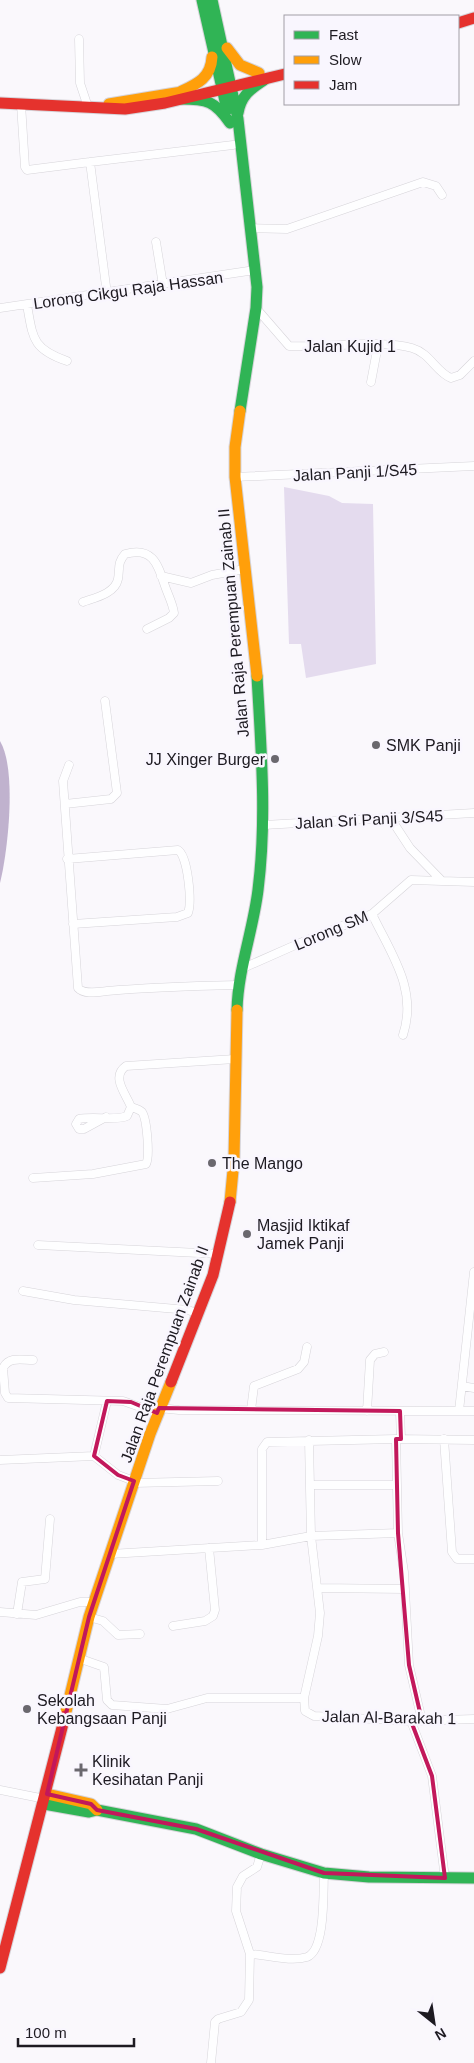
<svg xmlns="http://www.w3.org/2000/svg" width="474" height="2063" font-family="Helvetica,sans-serif">
  <style>
    .green { fill: #e4dbee }
    .water { fill: #c0b2ce }
    .lines { fill: none; stroke-linecap: round; stroke-linejoin: round }
    .street-casing { stroke: #d6d4d9; stroke-width: 9 }
    .fast-casing { stroke: #d6d4d9; stroke-width: 13 }
    .slow-casing { stroke: #d6d4d9; stroke-width: 13 }
    .jam-casing { stroke: #d6d4d9; stroke-width: 13 }
    .street { stroke: #fefeff; stroke-width: 8 }
    .fast { stroke: #30b455; stroke-width: 11 }
    .slow { stroke: #ff9f0a; stroke-width: 11 }
    .jam { stroke: #e5322d; stroke-width: 11 }
    .marked { fill: none; stroke: #c2185b; stroke-width: 4; stroke-linejoin: round }
    .poi-dot { fill: #6a686e; stroke: #f9f6fe; stroke-width: 2 }
    .labels { text-anchor: middle; stroke-width: 5; stroke-linejoin: round; paint-order: stroke }
    .street-label { font-size: 16px; fill: #1d1a21; stroke: #f9f6fe }
    .poi-label { font-size: 16px; fill: #1d1a21; stroke: #f9f6fe; text-anchor: start }
  </style>
  <rect width="100%" height="100%" fill="#faf8fc"/>
  <path class="green" d="M284,487l45,9 13,7 31,1 3,160 -70,14 -5,-34h-12z"/>
  <path class="water" d="M0,741c17,28 8,110 0,142z"/>
  <g class="lines">
    <g class="street-casing">
      <path id="street" d="M79,39l1,44 8,24
        M21,104l4,63 2,3 63,-8
        M249,228l38,1 136,-47 13,4 6,9
        M156,242l7,43
        M107,294l-17,-132 143,-17
        M27,305c6,33 5,44 40,56
        M0,308l255,-38
        M256,308l33,38c34,2 93,-7 123,2 18,5 24,24 39,30l9,-3 14,-14
        M371,382l7,-37
        M235,477l239,-11
        M161,576l30,7 21,-8 33,-6
        M83,602c11,-4 32,-8 35,-23 2,-11 -1,-16 7,-25 28,-8 33,11 40,32 3,9 8,18 9,27l-5,5 -22,11
        M69,765l-6,16 15,207c6,7 20,4 29,3 44,-4 87,-5 131,-6
        M65,804l46,-5 6,-6 -12,-92
        M391,819l19,29 32,33 32,1
        M264,825l210,-12
        M67,859l111,-9c10,6 14,52 10,63l-11,4 -104,7
        M372,914c19,40 46,75 31,121
        M241,969l59,-26 72,-29 39,-34 31,1
        M106,1117l-22,12h-5l-3,-5 3,-5c14,-3 37,2 48,-3l4,-9c-4,-12 -21,-30 -5,-41l109,-7
        M33,1178l60,-4 53,-10c4,-7 1,-45 -4,-52 -3,-3 -8,-4 -11,-5
        M38,1245l181,9
        M23,1291l51,9 114,10 11,4
        M33,1360c-11,0 -24,-4 -30,8l2,25 3,5 115,3 34,12
        M462,1386l12,2
        M159,1408l20,2 295,1
        M251,1410l3,-24 44,-17 6,-7 3,-15
        M367,1411l3,-51 5,-6 9,-2
        M400,1411l1,28
        M459,1411l15,-139
        M396,1439l2,94 6,39 5,93 13,56
        M444,1439l8,113 5,7h17
        M309,1440l2,96 9,77 -2,23 -14,62 1,13 9,5 97,5 63,-2
        M94,1456l13,-55
        M0,1460l94,-4 24,19 16,6
        M134,1483l84,-2
        M311,1485h86
        M262,1545v-96l5,-7 129,-3 78,1
        M110,1554l152,-9 49,-9 87,-3
        M318,1588l87,1
        M0,1612l36,3 44,-13h14
        M17,1614l5,-32 23,-3 5,-60
        M89,1617l14,4 15,14 22,-1
        M173,1626l32,-5 8,-5 2,-6 -6,-62
        M78,1658l26,9 3,33 5,5 55,4 40,-11h97
        M411,1721l21,55 13,102
        M0,1790l45,9
        M250,1954c17,1 41,8 57,3 19,-7 16,-67 17,-84
        M211,2063l4,-41 3,-3 23,-7 8,-12 1,-46 -14,-43 1,-24 6,-11 14,-9 4,-13"/>
    </g>
    <g class="fast-casing">
      <path id="fast" d="M202,0l25,110
        M212,0l26,119 19,168 -1,21 -16,103
        M181,99c26,0 34,2 49,24
        M238,113c3,-17 12,-24 26,-33
        M237,1010c1,-41 16,-79 21,-120 9,-71 3,-142 -1,-214
        M44,1804l45,8 8,-2 99,19 65,25 63,19 45,4 105,1"/>
    </g>
    <g class="slow-casing">
      <path id="slow" d="M227,48l13,17 19,8
        M180,92c17,-8 31,-14 32,-35
        M109,104l73,-12
        M240,411l-5,36v30l22,199
        M230,1202l4,-42 3,-150
        M65,1716l24,-99 61,-183 21,-52
        M47,1794l44,10 6,6"/>
    </g>
    <g class="jam-casing">
      <path id="jam" d="M458,23l16,-5
        M0,103l125,6 40,-6 120,-29
        M171,1382l42,-107 17,-73
        M0,1968l65,-252"/>
    </g>
    <use href="#street" class="street"/>
    <use href="#fast" class="fast"/>
    <use href="#slow" class="slow"/>
    <use href="#jam" class="jam"/>
  </g>
  <path class="marked" d="M107,1401l24,1 26,11 2,-5 241,3 1,28h-5l2,94 11,132 13,56h-11l21,55 13,102 -121,-5 -128,-44 -99,-19 -6,-6 -44,-10 42,-177 45,-136 -16,-6 -24,-19z"/>
  <g class="poi-dot">
    <circle cx="376" cy="745" r="5"/>
    <circle cx="275" cy="759" r="5"/>
    <circle cx="212" cy="1163" r="5"/>
    <circle cx="247" cy="1234" r="5"/>
    <circle cx="27" cy="1709" r="5"/>
    <path d="M78.5 1762.5h5v5h5v5h-5v5h-5v-5h-5v-5h5z"/>
  </g>
  <g class="labels">
    <g class="street-label">
      <text transform="translate(128 290) rotate(-8)" y="6">Lorong Cikgu Raja Hassan</text>
      <text x="350" y="352">Jalan Kujid 1</text>
      <text transform="translate(355 472) rotate(-3)" y="6">Jalan Panji 1/S45</text>
      <text transform="translate(233 623) rotate(-95)" y="6">Jalan Raja Perempuan Zainab II</text>
      <text transform="translate(369 819) rotate(-3)" y="6">Jalan Sri Panji 3/S45</text>
      <text transform="translate(331 930) rotate(-23)" y="6">Lorong SM</text>
      <text transform="translate(164 1354) rotate(-70)" y="6">Jalan Raja Perempuan Zainab II</text>
      <text transform="translate(389 1717) rotate(1)" y="6">Jalan Al-Barakah 1</text>
    </g>
    <g class="poi-label">
      <text x="386" y="751">SMK Panji</text>
      <text x="265" y="765" text-anchor="end">JJ Xinger Burger</text>
      <text x="222" y="1169">The Mango</text>
      <text x="257" y="1231">Masjid Iktikaf<tspan x="257" dy="18">Jamek Panji</tspan></text>
      <text x="37" y="1706">Sekolah<tspan x="37" dy="18">Kebangsaan Panji</tspan></text>
      <text x="92" y="1767">Klinik<tspan x="92" dy="18">Kesihatan Panji</tspan></text>
    </g>
  </g>
  <rect x="284" y="15" width="175" height="90" fill="#f9f6fe" stroke="#a19ea6"/>
  <rect x="294" y="31" width="25" height="8" fill="#30b455" stroke="#a19ea6"/>
  <text x="329" y="40" font-size="15" fill="#1d1a21">Fast</text>
  <rect x="294" y="56" width="25" height="8" fill="#ff9f0a" stroke="#a19ea6"/>
  <text x="329" y="65" font-size="15" fill="#1d1a21">Slow</text>
  <rect x="294" y="81" width="25" height="8" fill="#e5322d" stroke="#a19ea6"/>
  <text x="329" y="90" font-size="15" fill="#1d1a21">Jam</text>
  <g transform="translate(434 2023) rotate(150)" stroke="#f9f6fe" stroke-width="4" paint-order="stroke">
  <path d="M0-4L9 19L0 12L-9 19Z" fill="#1d1a21"/>
  <text y="-8" font-size="14" font-weight="bold" text-anchor="middle" fill="#1d1a21">N</text>
  </g>
  <path d="M18 2038v8h116v-8" fill="none" stroke="#1d1a21" stroke-width="2.5"/>
  <text x="25" y="2038" font-size="15" fill="#1d1a21" stroke="#f9f6fe" stroke-width="4" paint-order="stroke">100 m</text>
</svg>
